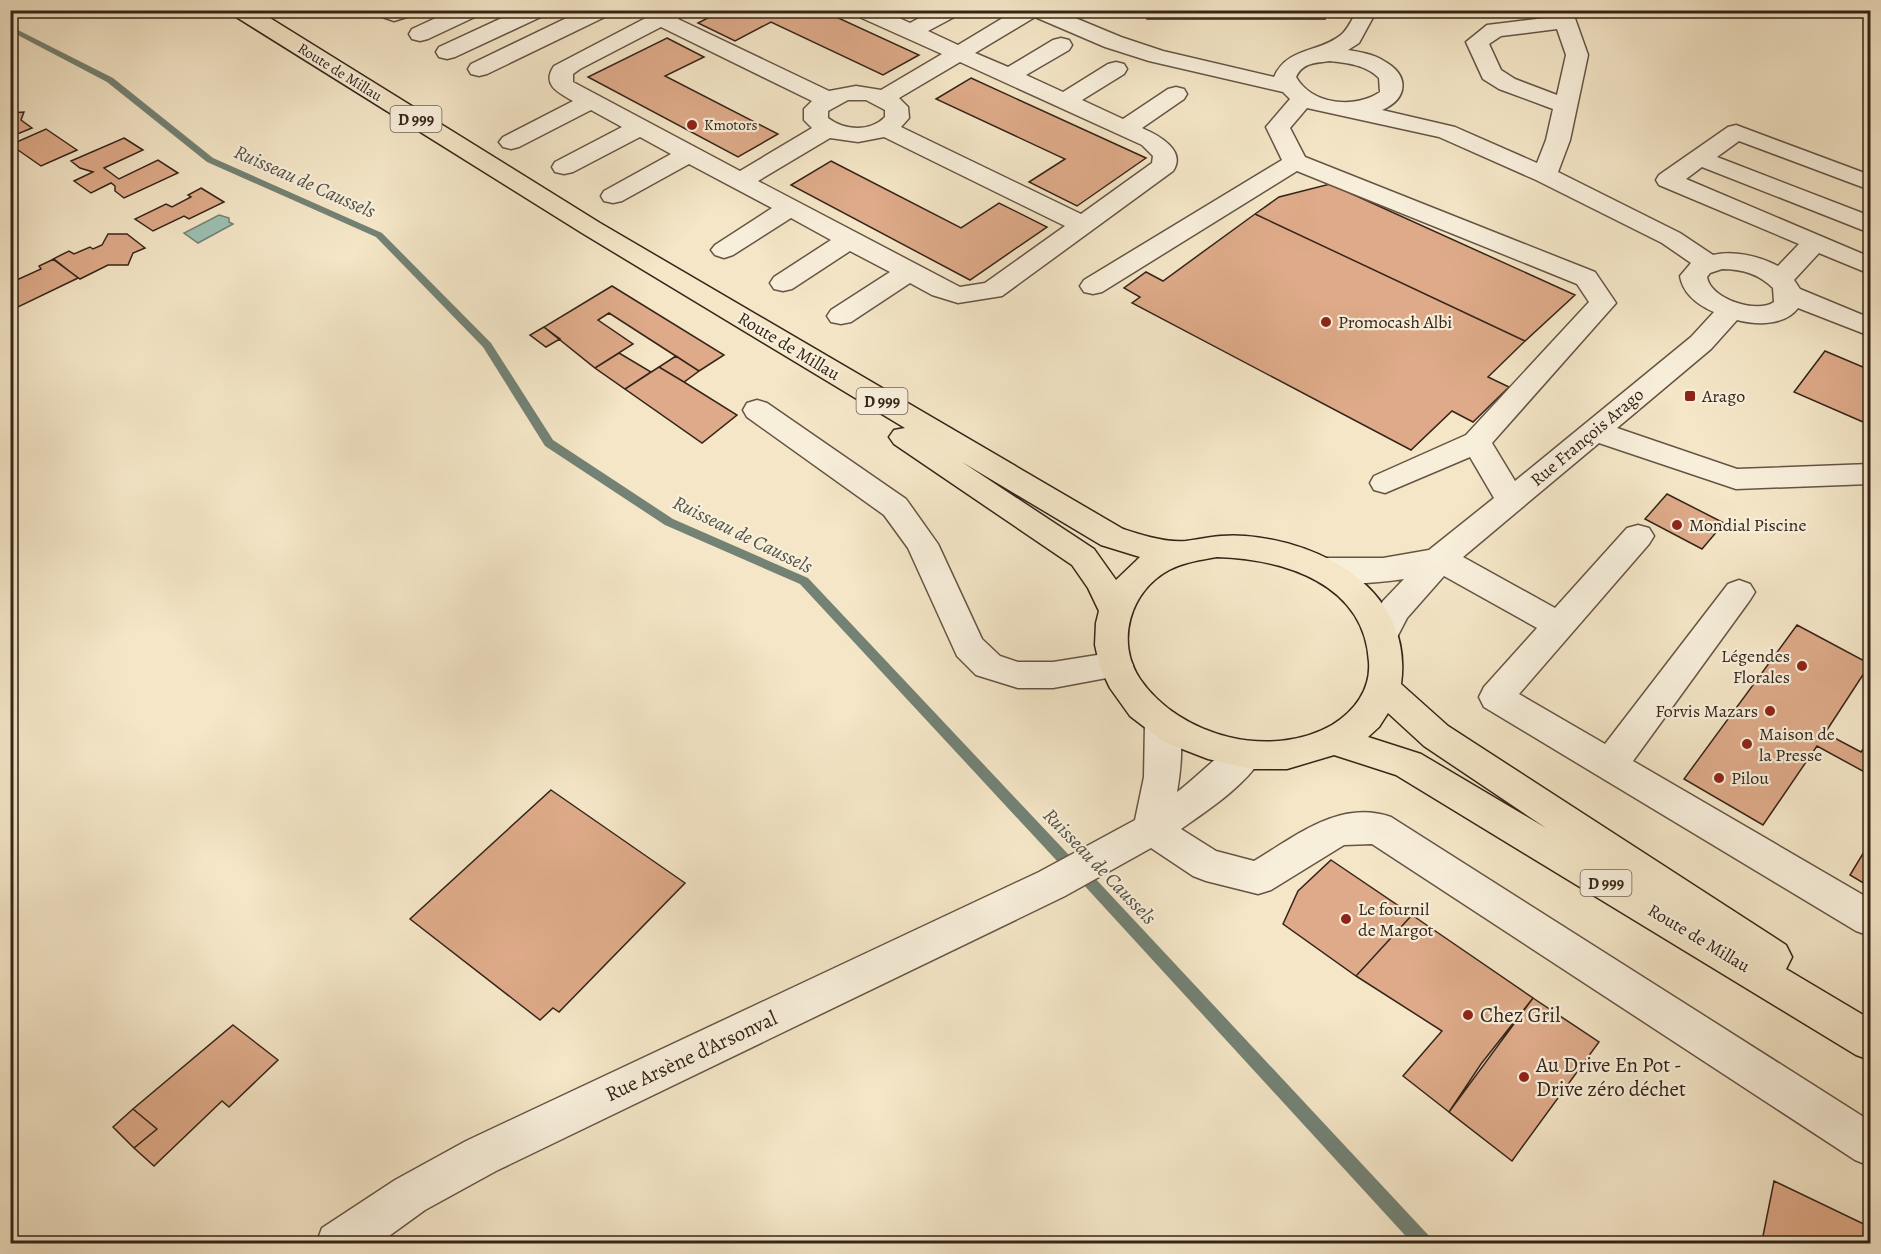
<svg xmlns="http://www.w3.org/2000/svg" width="1881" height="1254" font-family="Alegreya,serif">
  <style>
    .water { fill: #9cc0b3; stroke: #738275; stroke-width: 1.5 }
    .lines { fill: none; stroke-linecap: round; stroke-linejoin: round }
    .stream { fill: #738275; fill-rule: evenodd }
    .building { fill: #deaa89; stroke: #362419; stroke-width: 1.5 }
    .minor-casing { stroke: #665444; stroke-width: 3 }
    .major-casing { stroke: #362419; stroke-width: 3 }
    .minor { fill: #f8efdb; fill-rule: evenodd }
    .major { fill: #f4e6c7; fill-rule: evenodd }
    .poi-dot { fill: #8f2418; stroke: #f8efdb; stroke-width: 2 }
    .labels { text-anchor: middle; stroke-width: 4.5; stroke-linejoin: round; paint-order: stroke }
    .far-street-label { font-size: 15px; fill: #362419; stroke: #f8efdb }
    .far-poi-label { font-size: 15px; fill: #362419; stroke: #f8efdb; text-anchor: start }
    .shield { fill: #f8efdb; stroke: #706153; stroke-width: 1.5 }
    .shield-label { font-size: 16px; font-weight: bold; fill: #362419 }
    .poi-label { font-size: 18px; fill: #362419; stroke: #f8efdb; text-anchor: start }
    .street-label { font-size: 18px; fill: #362419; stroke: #f8efdb }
    .water-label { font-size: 20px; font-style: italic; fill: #555347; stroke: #f8efdb }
    .near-poi-label { font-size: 21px; fill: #362419; stroke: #f8efdb; text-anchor: start }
    .near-street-label { font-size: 21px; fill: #362419; stroke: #f8efdb }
  </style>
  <rect width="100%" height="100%" fill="#f4e6c7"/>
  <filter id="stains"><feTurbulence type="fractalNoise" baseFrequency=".00333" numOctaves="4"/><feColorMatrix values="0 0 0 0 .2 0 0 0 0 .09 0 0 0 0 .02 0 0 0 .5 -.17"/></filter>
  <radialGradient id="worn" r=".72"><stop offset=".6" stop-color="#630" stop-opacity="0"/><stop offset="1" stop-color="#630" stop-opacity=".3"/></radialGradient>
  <path class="water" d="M219,215l10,3v4l4,2 -35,19 -14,-10z"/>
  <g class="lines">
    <path class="stream" d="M10,26l103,52 100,80 169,75 109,110 62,97 120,79 135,59 260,276 24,21 339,363 2,6h-20l-331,-361 -24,-21 -258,-278 -135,-59 -120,-79 -62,-99 -107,-110 -169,-75 -100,-80 -97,-51z"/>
  </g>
  <path class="building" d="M723,10h98l98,45 -36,20 -112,-53 -36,19 -37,-18z
    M1145,10h110l2,9h-110z
    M1255,10h67l3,9h-13l-1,-2h-55z
    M1256,17h55l1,2h-55z
    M667,38l37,19 -39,19 113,58 -40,23 -150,-80z
    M971,78l175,80 -69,48 -48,-24 36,-23 -129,-60z
    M24,112l-3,8 11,8 -22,9v-24z
    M46,129l31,21 -36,16 -23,-16 -4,2 -4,-2v-5z
    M124,138l19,12 -39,18 15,11 39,-19 20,13 -54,25 -9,-7v-5l-4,-3 -20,10 -17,-12 19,-9 -13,-4 -9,-7z
    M831,161l130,67 38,-25 48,24 -77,53 -179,-95z
    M1330,184l245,111 -50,46 -270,-127 24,-17z
    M201,188l23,14 -35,17 -5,-3 -31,15 -18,-12 31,-15 6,3 19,-10 -3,-2z
    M1255,214l270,127 -37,36 21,10 -36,35 -21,-11 -41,39 -279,-147 8,-6 -16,-9 22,-16 17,9z
    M108,234h19l18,14 -12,5 -5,12h-20l-28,14 -27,-20 16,-8 5,3 16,-7 3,2 9,-4z
    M54,259l24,19 -62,30 -6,-4v-21l31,-14 -2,-3z
    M612,286l112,69 -25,16 -90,-58 -11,7 35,24 -38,24 -51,-41z
    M544,327l16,12 -14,8 -16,-12z
    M1825,351l45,19v55l-76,-33z
    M619,353l32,19 -26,17 -30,-21z
    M676,356l23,15 -15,11 -25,-15z
    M659,367l25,15 53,33 -35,28 -77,-54z
    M1667,494l57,29 -22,26 -57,-30z
    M1797,625l73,39 -45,69 36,19 9,-12v35l-53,-29 -54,79 -79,-46z
    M551,790l134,93 -126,129 -6,-4 -13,12 -130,-101z
    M1870,842v45l-20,-12z
    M1331,860l81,55 -56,61 -73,-52 15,-33z
    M1412,915l121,83 -52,66 -32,48 -46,-36 39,-45 -86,-55z
    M1533,998l66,44 -87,119 -63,-49z
    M233,1025l45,35 -49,47 -7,-6 -68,65 -20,-18 23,-19 -24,-20z
    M133,1109l24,20 -23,19 -21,-21z
    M1774,1181l96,46v17h-103l-5,-3z"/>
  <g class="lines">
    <g class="minor-casing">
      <path id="minor" d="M375,10h40l-2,5 -19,6 -17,-6z
        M453,10h28l-2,5 -51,24 -8,2 -8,-2 -3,-5 3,-5z
        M519,10h28l-2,5 -90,42 -8,2 -8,-2 -3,-5 3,-5z
        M583,10h28l-2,5 -122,59 -8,2 -8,-2 -3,-5 3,-5z
        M661,10h28l-11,9 151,72 27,-5 25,4 61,-36 -87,-39 -2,-5h29l28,13 24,-13h26l-2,5 -30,16 30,14 58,-35h40l65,27 42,14 111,26c13,-30 45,-24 67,-42 7,-6 12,-17 16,-25h20l-18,33 -11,7c12,2 25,4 36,11 26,14 24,38 -2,49l73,17 82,36 9,-23 7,-31 -54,-20 -16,-10 -17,-37 21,-17 66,-8 -2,-7h21l16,45 -18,85 -12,32 122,61 33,22c20,-5 46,1 65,11l21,-22 -140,-59 -3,-5 3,-5 69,-48 8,-2 134,50v15l-131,-49 -22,16 153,59v17l-168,-66 -16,12 184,78v17l-51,-21 -25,27 6,9 70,29v18l-72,-28c-14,18 -41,17 -61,12l-26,29 -94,79 120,41 133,-5v20l-134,5 -137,-46 -136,114 92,51 72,-80 11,-3 11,3 5,8 -5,8 -130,150 86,50 123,-160 11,-4 11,4 5,8 -5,8 -117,161 237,138v37l-14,-5 -372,-224 -5,-10 5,-10 53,-59 -93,-52 -37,42 -13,25 -12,4 -12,-4 -5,-9 18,-33 21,-22c-29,4 -63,8 -91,-1l-5,-8 5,-8 11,-4h59l46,-8 65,-52 -24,-41 -85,36 -11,-3 -4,-7 4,-7 92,-41 123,-133 -12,-18 -280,-113 -195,121 -9,2 -9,-2 -4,-6 4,-6 198,-120 -16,-33 24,-28 -7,-7 -134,-31 -44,-14 -70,-30 -60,36 33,14 45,-27 8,-2 8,2 3,5 -3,5 -43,25 37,17 45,-28 8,-2 8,2 3,5 -3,5 -42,26 41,19 45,-30 8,-2 8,2 3,5 -3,5 -42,29c16,7 45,22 31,43l-171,125 -44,7 -26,-8 -22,-12 -59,39 -10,2 -10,-2 -4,-6 4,-6 59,-38 -40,-21 -58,38 -9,2 -9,-2 -4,-6 4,-6 57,-37 -40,-22 -58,37 -9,3 -9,-3 -4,-5 4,-5 57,-37 -83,-44 -67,37 -9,2 -9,-2 -3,-5 3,-5 67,-37 -31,-17 -67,35 -9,2 -9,-2 -3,-5 3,-5 67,-35 -31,-17 -72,37 -8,2 -8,-2 -4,-5 4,-5 70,-36c-14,-8 -32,-16 -19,-35zM661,27l151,74 -8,8v11l8,8 -72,43 -167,-89v-8l7,-5zM1557,29l9,26 -9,40 -42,-16 -14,-9 -12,-26 12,-8zM1330,61c18,2 36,4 49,17l1,14c-25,17 -68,13 -84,-15 7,-15 20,-14 34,-16zM960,62l182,83 11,11 -1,7 -71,51 -180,-87 8,-9 -1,-11 -9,-9zM848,100h18l19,10v7c-15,15 -40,14 -57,1v-7zM1307,108l132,29 97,43 126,63 29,20 -11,13c3,18 18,29 34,36l-23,25 -176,144 -23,-38 124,-140 -21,-31 -290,-115 -15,-29zM884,137l181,89 -80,57 -25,4 -202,-106 72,-43 28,4zM1722,269c20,0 37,5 51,19l1,14c-17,12 -64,-3 -67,-25l3,-4z
        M757,400l10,3 139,96 32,45 44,95 18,17 18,6h35l63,-10 12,4 5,9 -5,9 -75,14h-35l-42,-13 -19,-19 -49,-108 -24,-33 -137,-98 -4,-7 4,-7z
        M1162,709l12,4c11,21 7,56 3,79 15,-10 53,-50 67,-51 4,0 10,3 14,4l5,10c-15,29 -55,55 -82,74l35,22 38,10c42,-25 86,-62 137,-44l479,304v45l-15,-6 -483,-316 -28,1 -73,45 -13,4 -52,-13 -13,-5 -42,-28 -86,48 -569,275 -71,39 -47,34h-62l6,-16 73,-48 71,-39 573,-269 96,-52 9,-43 1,-54 5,-10z"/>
    </g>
    <g class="major-casing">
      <path id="major" d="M231,10h26l343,213 523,306c19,6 43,14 63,12 20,-3 38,-7 59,-5 79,6 169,56 156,148l47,42 338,219 6,12 -6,12 84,50v41l-14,-5 -460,-280 -62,-20 -47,14h-36l-43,-10 -44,-17 -34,-26 -20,-28 -10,-21 -5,-22 1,-22 3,-12 -11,-23 -16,-23 -178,-121 -5,-7 5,-7 11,-2 -323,-195 -349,-218zM962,462l139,83 39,12 -24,23 -22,-31zM1217,557c66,2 148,26 152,105 2,27 -14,49 -37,63 -61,35 -152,12 -192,-46 -25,-37 -10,-88 29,-109 15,-8 32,-10 48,-13zM1388,713l36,33 122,82 -125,-74 -53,-17 11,-10z"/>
    </g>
    <use href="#minor" class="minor"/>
    <use href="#major" class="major"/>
  </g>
  <g class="poi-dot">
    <circle cx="692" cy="125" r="6"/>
    <circle cx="1326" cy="322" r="6"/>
    <rect x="1684" y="390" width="12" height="12" rx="3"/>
    <circle cx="1677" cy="525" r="6"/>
    <circle cx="1802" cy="666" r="6"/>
    <circle cx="1770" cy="711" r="6"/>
    <circle cx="1747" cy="744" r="6"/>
    <circle cx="1719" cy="778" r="6"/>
    <circle cx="1346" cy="919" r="6"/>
    <circle cx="1468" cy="1015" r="6"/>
    <circle cx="1524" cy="1077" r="6"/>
  </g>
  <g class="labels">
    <g class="far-street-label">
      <text transform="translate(340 72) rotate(32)" y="5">Route de Millau</text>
    </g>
    <g class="far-poi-label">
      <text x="704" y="130">Kmotors</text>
    </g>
    <g class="shield">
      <rect x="390.5" y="106" width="51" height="26" rx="4.5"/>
      <rect x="856.5" y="388" width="51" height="26" rx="4.5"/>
      <rect x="1580.5" y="870" width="51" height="26" rx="4.5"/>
    </g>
    <g class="shield-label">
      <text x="416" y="125">D 999</text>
      <text x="882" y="407">D 999</text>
      <text x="1606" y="889">D 999</text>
    </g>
    <g class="poi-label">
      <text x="1338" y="328">Promocash Albi</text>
      <text x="1702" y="402">Arago</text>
      <text x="1689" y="531">Mondial Piscine</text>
      <text x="1790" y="662" text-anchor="end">Légendes<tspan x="1790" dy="21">Florales</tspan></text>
      <text x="1758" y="717" text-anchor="end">Forvis Mazars</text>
      <text x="1759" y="740">Maison de<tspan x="1759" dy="21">la Presse</tspan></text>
      <text x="1731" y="784">Pilou</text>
      <text x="1358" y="915">Le fournil<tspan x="1358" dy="21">de Margot</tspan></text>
    </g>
    <g class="street-label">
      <text transform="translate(789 346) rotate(31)" y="6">Route de Millau</text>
      <text transform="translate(1587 437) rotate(-40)" y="6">Rue François Arago</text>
      <text transform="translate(1699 938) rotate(31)" y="6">Route de Millau</text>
    </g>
    <g class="water-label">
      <text transform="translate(305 181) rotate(24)" y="7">Ruisseau de Caussels</text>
      <text transform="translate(743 534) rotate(26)" y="7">Ruisseau de Caussels</text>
      <text transform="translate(1100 866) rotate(46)" y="7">Ruisseau de Caussels</text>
    </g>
    <g class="near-poi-label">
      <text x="1480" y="1022">Chez Gril</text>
      <text x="1536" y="1072">Au Drive En Pot -<tspan x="1536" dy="24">Drive zéro déchet</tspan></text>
    </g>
    <g class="near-street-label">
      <text transform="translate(691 1056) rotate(-25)" y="7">Rue Arsène d'Arsonval</text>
    </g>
  </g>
  <rect width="1881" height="1254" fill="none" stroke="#f4e6c7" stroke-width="36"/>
  <rect x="12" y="12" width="1857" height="1230" fill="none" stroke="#362419" stroke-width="3"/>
  <rect x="18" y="18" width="1845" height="1218" fill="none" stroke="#362419" stroke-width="1.5"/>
  <rect width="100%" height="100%" filter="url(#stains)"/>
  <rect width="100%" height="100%" fill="url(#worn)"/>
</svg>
